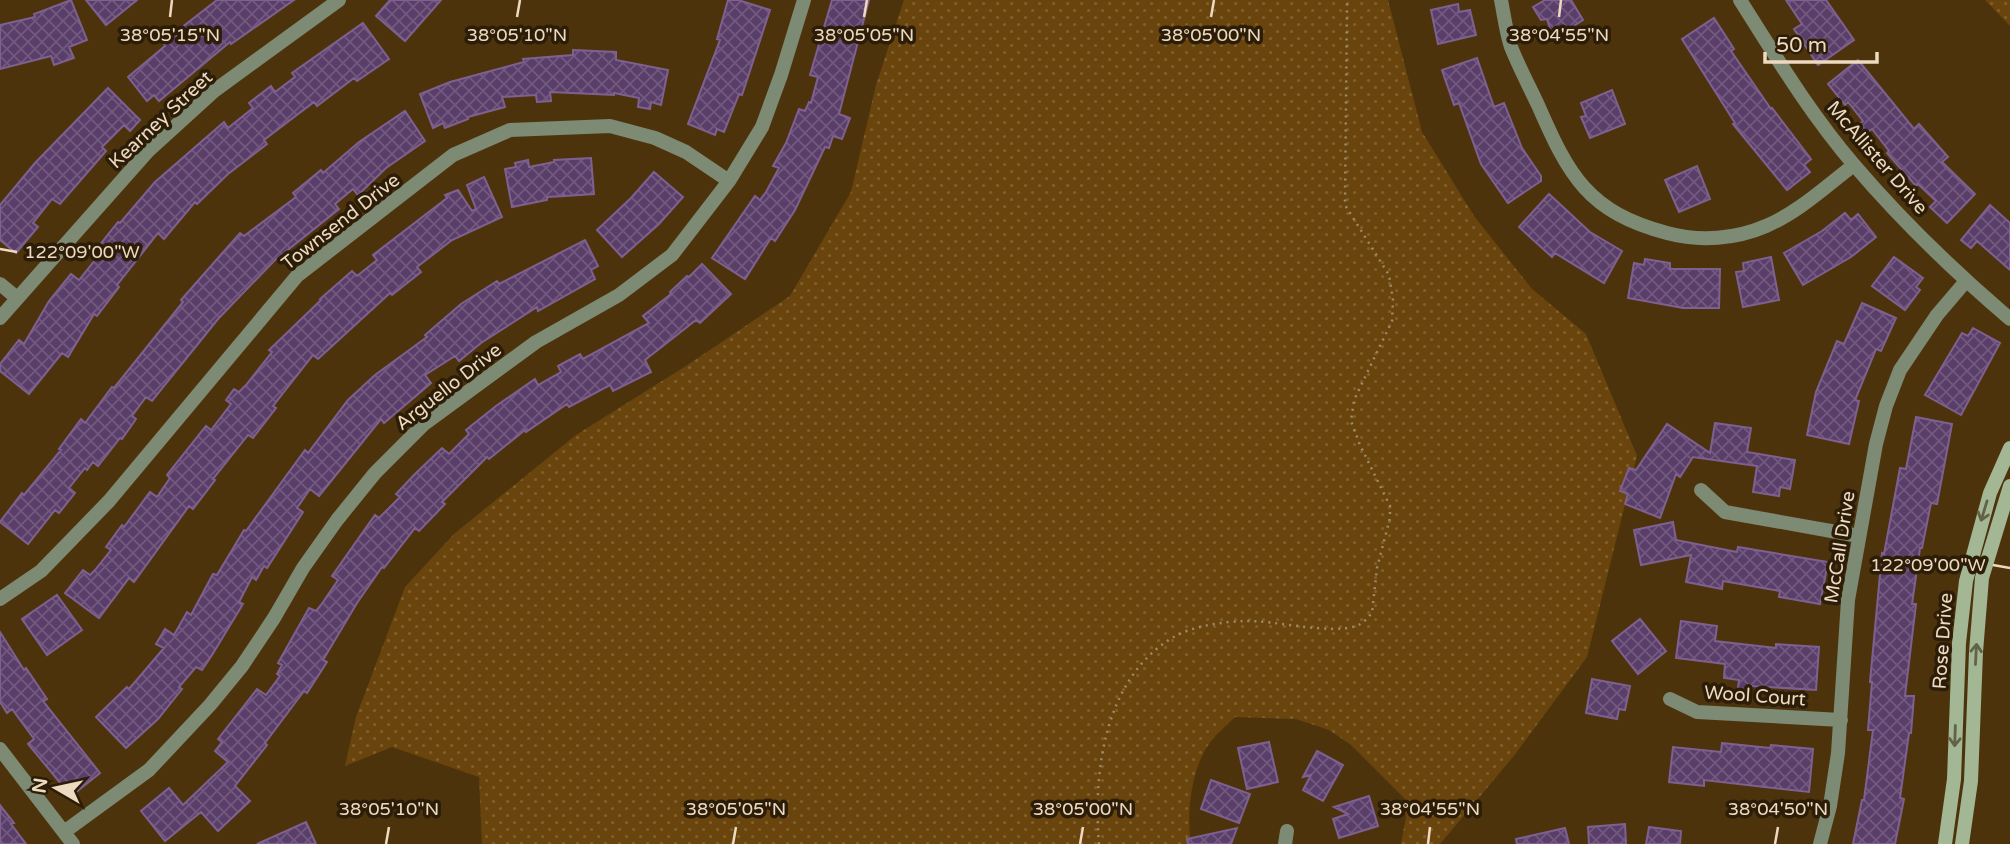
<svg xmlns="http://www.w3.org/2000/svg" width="2010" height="844" font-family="'Varela Round',sans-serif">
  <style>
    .grass { fill: url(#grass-dots) }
    .building { fill: url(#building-cross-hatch); stroke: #7e6190; stroke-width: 2 }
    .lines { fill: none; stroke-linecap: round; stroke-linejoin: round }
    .path { stroke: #a18a6b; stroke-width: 2.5; stroke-dasharray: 2 5; stroke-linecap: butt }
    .minor { stroke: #7d8a74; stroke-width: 14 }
    .secondary { stroke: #a3b794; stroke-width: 14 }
    .oneway { stroke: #626247 }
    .ticks { fill: none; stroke: #eedac1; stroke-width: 2.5 }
    .labels { text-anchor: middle; stroke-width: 7; stroke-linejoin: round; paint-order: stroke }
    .street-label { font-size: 19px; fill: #eedac1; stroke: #2c1d08 }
    .ticks-label { font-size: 18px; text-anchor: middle; fill: #eedac1; stroke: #2c1d08; stroke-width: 7; stroke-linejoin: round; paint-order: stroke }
  </style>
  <defs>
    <pattern id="grass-dots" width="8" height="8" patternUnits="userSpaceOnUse" patternTransform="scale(1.75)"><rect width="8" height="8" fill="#69450d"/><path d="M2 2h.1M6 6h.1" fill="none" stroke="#7f5f2e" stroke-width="1.8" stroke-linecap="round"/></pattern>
    <pattern id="building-cross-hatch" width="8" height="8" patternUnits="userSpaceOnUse" patternTransform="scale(1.75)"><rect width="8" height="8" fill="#5a3e6a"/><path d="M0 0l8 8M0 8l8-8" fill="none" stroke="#72597e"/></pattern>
  </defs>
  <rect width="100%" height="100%" fill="#4d330c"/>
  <path class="grass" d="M904,0h484l34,132 52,84 58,73 54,45 51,122 -50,201 -74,100 -73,87h-39l5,-27 -2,-19 -53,-53 -22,-15 -33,-11 -61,-2c-8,8 -17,15 -24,24 -20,26 -25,72 -20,103h-709l-3,-67 -87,-30 -47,19 11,-49 49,-130 49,-53 122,-99 110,-69 104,-70 61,-104 25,-107z
    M1985,0h25v26z"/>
  <path class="building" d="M71,0l16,40 -18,7 5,11 -20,7 -3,-9 -51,13v-44l35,-8 -1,-3z
    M86,0h51l-31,25z
    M217,0h77l-63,44 -1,-2 -71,59 -5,-6 -7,6 -19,-24 37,-31 -2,-4z
    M390,0h51l-36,41 -29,-25z
    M728,0h10l32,10 -28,85 -3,-1 -15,38 -7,-3 -2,6 -27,-11 32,-84 -3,-1z
    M832,0h37l-30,114 11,4 -8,21 -9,-3 -4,12 -4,-1 -30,63 -20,31 -4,-3 -26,41 -33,-21 43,-62 5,4 6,-8 13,-24 -6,-2 13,-23 13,-34 6,2 4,-9 2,1 7,-26 -8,-2z
    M1545,0h26l12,20 -30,19 -6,-20 -6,1 -8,-13z
    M1786,0h40l28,40 -36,25 -24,-36 8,-5z
    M1458,4l1,8 11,-2 6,25 -38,9 -7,-34z
    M1714,18l20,31 -3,2 40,58 1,-1 39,51 -7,6 6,7 -23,18 -54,-66 2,-1 -53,-84z
    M363,23l26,36 -32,22 -3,-3 -37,28 -3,-4 -50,38 3,4 -39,30 -31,30 -2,-2 -31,37 -6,-6 -41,52 2,2 -22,29 -3,-2 -26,43 -6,-4 -33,41 -29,-23v-7l19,-24 5,4 25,-43 22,-27 8,6 20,-25 -4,-4 23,-29 2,1 35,-41 69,-60 4,6 25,-20 -4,-5 22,-17 4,6 20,-15 -3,-4z
    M573,50l43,2v8l52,10 -7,35 -10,-3 -1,7 -12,-2 1,-9 -25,-5v2l-64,-3 1,9 -14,1 -1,-7 -34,2 3,10 -37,10v2l-23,9 -2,-5 -10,5 -13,-34 30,-12 74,-20 -1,-3 50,-4z
    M1477,58l17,49 10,-4 18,45 19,28v5l-33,22 -27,-39 -22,-61 -5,2 -12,-35z
    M1858,60l56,69 5,-5 29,33 -6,5 33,32 -28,29 -17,-16 6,-6 -18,-17 -2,2 -29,-33 2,-2 -17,-22 -7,5 -7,-9 5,-4 -15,-19 -3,3 -17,-21z
    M108,88l32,32 -10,11 -6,-6 -22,22 4,4 -46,53 -8,-5 -19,24 5,4 -22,26 -16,-13v-35l35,-42z
    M1612,90l13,34 -35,14 -9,-21 5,-1 -5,-13z
    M405,111l20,30 -39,27 -28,27 -5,-6 -18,15 4,5 -65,52 -56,58 -66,82 -6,-4 -14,19 4,3 -14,20 -2,-1 -22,28 -5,-4 -6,8 -2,-2 -16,20 6,5 -16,20 -4,-3 -27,34 -28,-22 22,-29 2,2 37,-45 -2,-1 22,-30 4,4 27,-36 2,1 69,-86 -2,-2 59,-67 4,3 52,-39 -3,-4 28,-23 2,3 36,-31z
    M591,158l3,36 -29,2 -2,-3 1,3 -17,1v3l-35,7 -7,-38 11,-2 -1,-4 13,-3 1,7 25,-5v-2z
    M1697,166l13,33 -31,13 -14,-32z
    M654,172l29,25 -24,27 -37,33 -25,-27 34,-32z
    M484,177l18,40 -50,23 -35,27 4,5 -29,23 -2,-2 -72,66 -5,-4 -40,51 3,2 -23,30 -5,-3 -35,44 2,1 -22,29 -4,-3 -55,76 -5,-4 -30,40 -34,-25 18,-23 7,5 5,-5 16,-20 -5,-3 16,-22 2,2 26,-35 7,5 13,-19 -3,-3 39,-49 5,4 20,-26 -5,-4 8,-11 5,3 7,-7 26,-33 -3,-2 52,-50 -1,-1 32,-28 5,5 20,-16 -4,-5 74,-57 -2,-3 13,-5 14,21 4,-2 -9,-24z
    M1549,194l41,38 32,19 -18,32 -49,-30 -3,4 -33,-30z
    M1990,205l20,18v47l-33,-29 -6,7 -10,-8z
    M1845,213l6,7 7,-6 18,23 -25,20 -48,28 -19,-32 38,-22z
    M585,240l13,26 -7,4 4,9 -57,32 -1,-4 -56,36 -22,18 -4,-5 -30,19 6,8 -47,40 -3,-4 -62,77 -9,-7 -13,19 6,4 -36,56 -3,-2 -8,14 -4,-3 -13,25 4,2 -31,51 -10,15 -6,-3 -17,20 3,2 -24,30 -32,29 -30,-31 31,-30 2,2 35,-41 -8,-4 9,-15 9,6 13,-23 4,3 22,-41 4,1 27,-45 2,1 59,-81 3,3 40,-53 27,-25 52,-38 -2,-2 36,-31 36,-23 2,3z
    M1771,257l8,43 -36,7 -7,-35 8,-1 -1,-8z
    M1894,257l29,21 -7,9 4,3 -15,20 -33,-24z
    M1645,259l25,4v6h50l-1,39h-36l-55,-10 6,-35 10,2z
    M702,264l29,30 -31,29 -4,-3 -51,40 6,12 -38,19 -3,-6 -41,22 -2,-3 -41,28 -1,-2 -36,29 -2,-2 -45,45 3,2 -26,27 -4,-3 -31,40 -2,-1 -25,36 -34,57 4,2 -20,31 -3,-2 -39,52 2,2 -32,41 15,15 -32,30 -17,-19 -36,29 -24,-30 28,-23 14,17 45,-43 -13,-11 7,-9 -4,-3 39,-50 9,6 14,-19 -3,-2 5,-9 -4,-2 31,-55 7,3 5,-6 17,-25 -6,-4 43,-61 4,3 21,-21 -4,-3 18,-19 28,-27 7,6 20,-20 -3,-4 30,-24 39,-27 3,6 23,-13 -3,-6 22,-12 3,5 66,-36 -6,-7 28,-22 -1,-2 17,-16 2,1z
    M1862,303l34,15 -15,33 -5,-2 -21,51 4,1 -10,43 -42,-9 9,-43 21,-51 7,3z
    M1973,328l27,15 -39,72 -36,-20 37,-62 6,3z
    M1916,417l36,7 -15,80 -6,-1 -9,45h-2l-8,56h4l-11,92h9l-3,37h-2l-9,65 4,1 -9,45h-42l9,-44h2l9,-70h-5l4,-48h-2l12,-129 2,1 16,-86 6,1z
    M1715,423l36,5 -4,24 48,8 -5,29 -10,-2 -1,9 -26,-4 4,-26 -64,-9 -13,20 -4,-3 -16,44 -35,-14 3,-10 -8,-3 9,-23 7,2 31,-46 43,29z
    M1673,522l3,18 61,12 1,-5 90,15 -8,42 -41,-7 1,-6 -57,-10 -1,8 -36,-7 5,-27 -50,10 -7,-35z
    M57,595l25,35 -35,25 -25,-36z
    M1640,619l26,32 -28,23 -26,-33z
    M1681,621l36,5 -2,15 61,7v-4l43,3 -3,43 -64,-4 -1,4 -13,-2 1,-8 -15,-2 1,-14 -49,-6z
    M0,632l24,38 2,-2 21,31 -4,2 57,72 -29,23 -43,-52 6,-5 -22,-30 -5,4 -7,-11z
    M1592,679l38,7 -5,24 -6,-1 -2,10 -31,-6z
    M1269,742l9,40 -31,7 -9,-41z
    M1722,743l48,5 1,-3 42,4 -4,43 -105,-12v6l-35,-4 4,-35 48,5z
    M1317,751l26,14 -20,36 -20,-11 8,-15 -8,2z
    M1211,780l39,14 -11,29 -38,-14z
    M1369,796l9,30 -39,12 -6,-19 15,-5 -14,-7z
    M0,805l14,18 -3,1 15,20h-26z
    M306,822l10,22h-59z
    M1625,824l1,20h-37l-1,-17z
    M1649,827l32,4 -1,13h-34z
    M1237,828l-6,16h-43l-1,-5z
    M1565,828l4,16h-52l-1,-5z"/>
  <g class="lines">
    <path class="path" d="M1099,844c-6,-71 5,-165 73,-206 20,-12 49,-16 72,-17 31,-1 86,14 112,5 7,-2 11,-8 16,-13l5,-45 13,-50v-12l-30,-61 -9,-24 3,-21 38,-79 1,-21 -4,-25 -44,-70 2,-205"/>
    <path class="minor" d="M1501,0c3,15 5,32 10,47 8,20 18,39 27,58 31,71 50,107 129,128 33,9 69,6 99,-7 33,-14 60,-40 88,-61
      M1740,0c36,57 71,115 115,166 47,55 100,106 155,153
      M0,284l17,14
      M0,318l148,-167 66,-60 125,-91
      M1701,490l24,22 134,24
      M0,599l41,-28 68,-70 188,-225 156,-121 57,-25 100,-4 45,12 31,14 43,29
      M1670,699l27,13 144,8
      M0,749l73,95
      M64,832l85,-62 61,-65 32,-39 32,-48 29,-50 34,-48 38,-47 49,-49 112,-82 83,-47 53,-40 57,-74 33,-54 19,-52 23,-75
      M1285,844l2,-13
      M1820,844l10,-38 8,-53 10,-153 28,-156 10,-38 14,-36 37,-55 29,-34"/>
    <path class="secondary" d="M1945,844l9,-65 5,-136 7,-62 24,-88 20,-45
      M1962,844l9,-63 5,-129 6,-74 28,-92"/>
  </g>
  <defs><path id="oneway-shaft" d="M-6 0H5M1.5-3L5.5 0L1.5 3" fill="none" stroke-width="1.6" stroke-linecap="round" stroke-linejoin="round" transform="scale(1.75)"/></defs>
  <g class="oneway">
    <use href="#oneway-shaft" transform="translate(1984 511) rotate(107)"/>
    <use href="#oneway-shaft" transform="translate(1976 654) rotate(-87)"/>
    <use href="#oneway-shaft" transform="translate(1955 736) rotate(92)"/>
  </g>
  <path class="ticks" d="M170,17l2,-17M517,17l3,-17M864,17l3,-17M1211,17l3,-17M1559,17l2,-17M0,249l17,3M1993,565l17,3M386,844l3,-17M733,844l3,-17M1080,844l3,-17M1428,844l2,-17M1775,844l3,-17"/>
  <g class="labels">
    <g class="street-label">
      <text transform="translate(160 119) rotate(-43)" y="7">Kearney Street</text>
      <text transform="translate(1878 157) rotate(49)" y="7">McAllister Drive</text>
      <text transform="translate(340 221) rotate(-38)" y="7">Townsend Drive</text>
      <text transform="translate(448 386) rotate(-38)" y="7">Arguello Drive</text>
      <text transform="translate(1839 547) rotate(-81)" y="7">McCall Drive</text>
      <text transform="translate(1942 641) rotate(-86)" y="7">Rose Drive</text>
      <text transform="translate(1755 695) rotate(4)" y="7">Wool Court</text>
    </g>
  </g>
  <g class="ticks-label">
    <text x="170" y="41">38°05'15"N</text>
    <text x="517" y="41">38°05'10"N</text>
    <text x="864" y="41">38°05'05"N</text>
    <text x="1211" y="41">38°05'00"N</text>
    <text x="1559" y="41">38°04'55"N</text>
    <text x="82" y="258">122°09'00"W</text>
    <text x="1928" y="571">122°09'00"W</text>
    <text x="389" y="815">38°05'10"N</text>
    <text x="736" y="815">38°05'05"N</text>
    <text x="1083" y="815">38°05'00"N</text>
    <text x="1430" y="815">38°04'55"N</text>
    <text x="1778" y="815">38°04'50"N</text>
  </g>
  <g transform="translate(56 788) rotate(279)" stroke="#2c1d08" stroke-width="5" paint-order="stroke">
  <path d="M0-5L12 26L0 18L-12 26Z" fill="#eedac1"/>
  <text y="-10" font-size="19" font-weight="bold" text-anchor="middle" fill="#eedac1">N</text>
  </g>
  <path d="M1765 52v10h112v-10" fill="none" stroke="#eedac1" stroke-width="3.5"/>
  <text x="1776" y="52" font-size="21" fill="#eedac1" stroke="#2c1d08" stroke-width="5" paint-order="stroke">50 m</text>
</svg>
